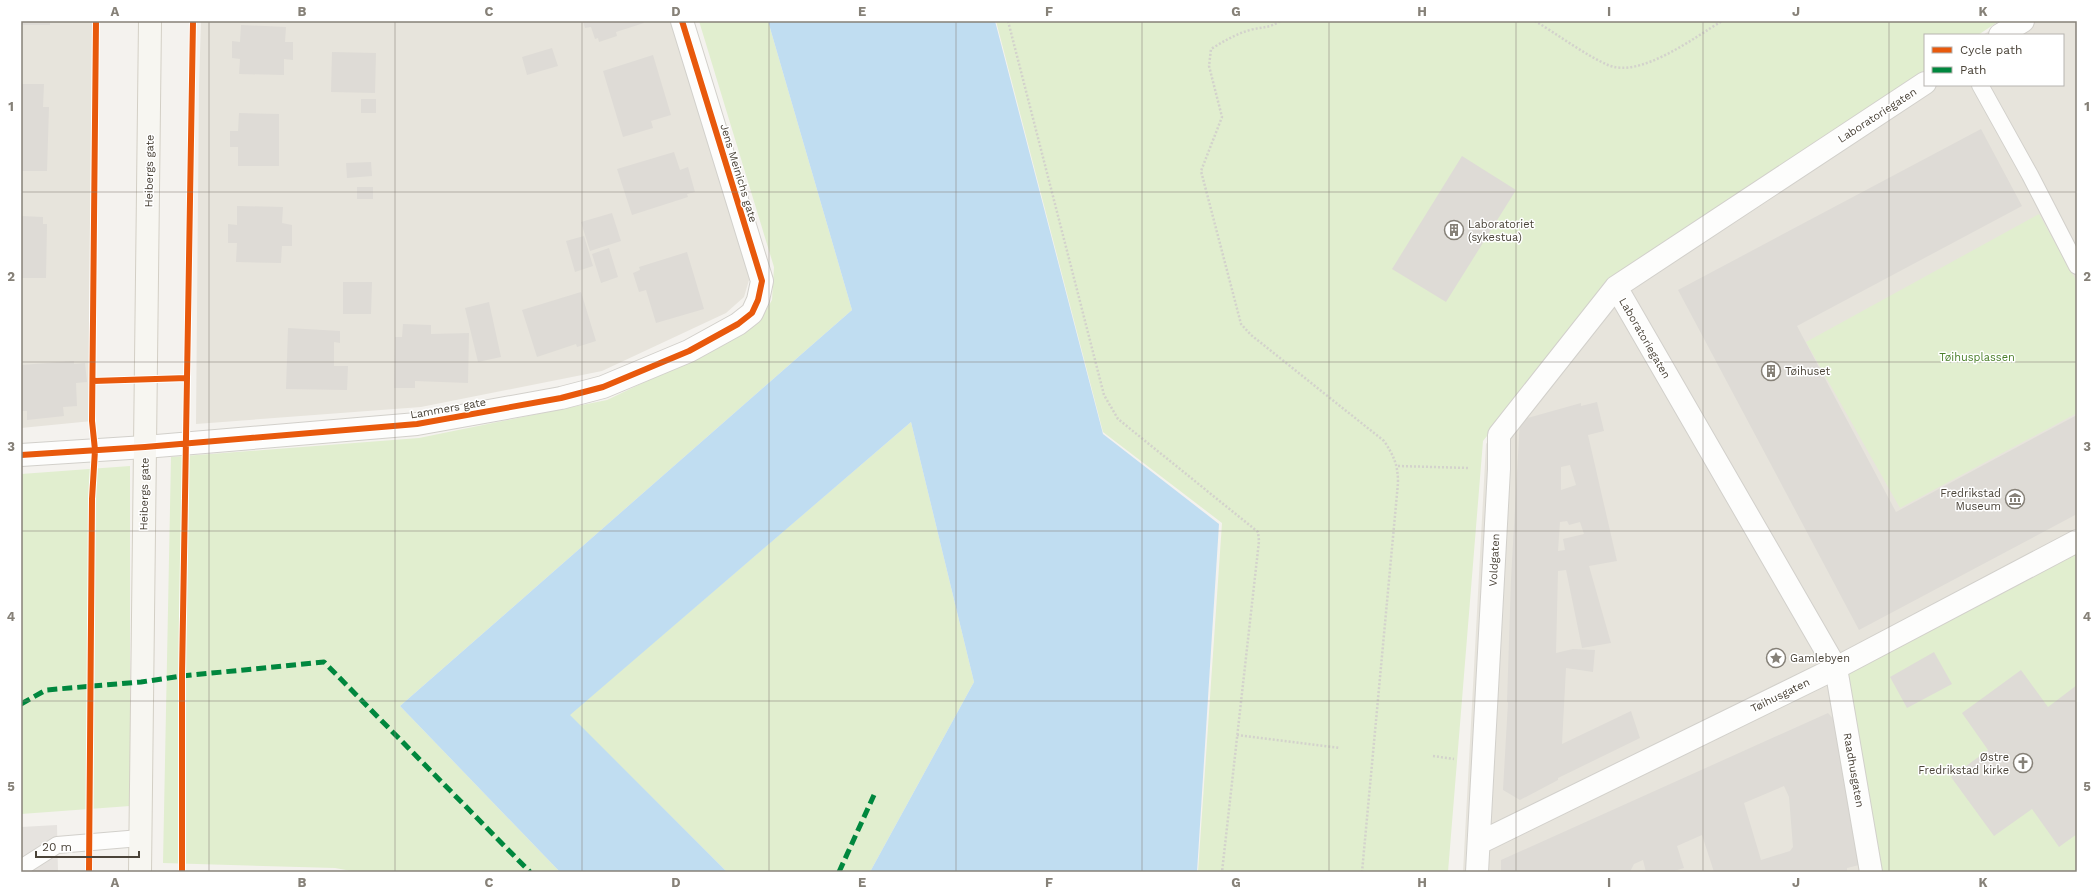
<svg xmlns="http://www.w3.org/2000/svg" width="2098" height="893" font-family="'Work Sans',sans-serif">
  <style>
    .residential { fill: #e7e4dc }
    .green { fill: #e1eecf }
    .parking { fill: #e6e3df }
    .water { fill: #c0ddf1 }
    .building { fill: #dedbd6; fill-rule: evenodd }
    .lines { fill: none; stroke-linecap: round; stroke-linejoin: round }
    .lane-casing { stroke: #d2d0cb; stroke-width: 18 }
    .street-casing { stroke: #d2d0cb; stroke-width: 24 }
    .secondary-casing { stroke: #d3cfc5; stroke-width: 24 }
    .path { stroke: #d3d2cc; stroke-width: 2.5; stroke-dasharray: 2 2; stroke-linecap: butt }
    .lane { stroke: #fdfdfc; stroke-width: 16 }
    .street { stroke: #fdfdfc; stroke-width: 22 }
    .secondary { stroke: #f7f6f1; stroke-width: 22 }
    .quiet { stroke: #00873e; stroke-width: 5; stroke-dasharray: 10 5; stroke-linecap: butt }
    .cycleway-casing { stroke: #fff; stroke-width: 8 }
    .cycleway { stroke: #e8590c; stroke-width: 6 }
    .grid { fill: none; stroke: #868178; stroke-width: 1; stroke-opacity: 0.55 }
    .labels { text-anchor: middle; stroke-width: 3; stroke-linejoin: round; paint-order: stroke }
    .street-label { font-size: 11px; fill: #4b4439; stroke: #fff }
    .poi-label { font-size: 11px; fill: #4b4439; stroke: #fff; text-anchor: start }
    .park-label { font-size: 11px; fill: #4a7f2a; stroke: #fff }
    .neatline { fill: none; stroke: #868178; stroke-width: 1.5 }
    .grid-label { font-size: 13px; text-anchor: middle; font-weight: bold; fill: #868178 }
  </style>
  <rect width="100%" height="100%" fill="#f4f2ee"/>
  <path class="residential" d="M21,21h75l-4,400 -71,7z
    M201,21h471l80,249 -8,27 -18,16 -124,58 -181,36 -225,17 3,-338z
    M2004,21h73v851h-614l23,-428 128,-164 311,-195h138v-50h-80z"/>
  <path class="green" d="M699,21h69l84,289 -452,396 160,166h-203l-22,-4 -172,-5 8,-406 248,-19 188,-38 117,-56 36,-23 12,-21 2,-33z
    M996,21h1003l-21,14h-53v35l-312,209 -130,162 -35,431h-250l24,-349 -119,-91z
    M2039,214l38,68v131l-177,95 -94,-166z
    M911,422l63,260 -104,190h-143l-158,-157z
    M130,466v340l-109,8v-340z
    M2077,551v321h-199l-37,-199z"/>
  <path class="parking" d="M57,825l1,47h-37v-45z"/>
  <path class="water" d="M768,21h227l108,413 116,90 -22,348h-327l104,-190 -63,-260 -341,293 157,157h-167l-160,-166 452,-396z"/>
  <path class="building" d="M21,21h29v4h-29z
    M583,21h60l1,2 -28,9 1,4 -18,6 -1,-4 -3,1 -4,-12 -6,1z
    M241,25l45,2 -1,15h8v18l-9,-1v16l-45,-1 1,-15 -8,-1v-17l8,1z
    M552,48l6,18 -31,9 -5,-18z
    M332,52l44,1 -1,40 -44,-1z
    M653,55l18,60 -20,6 2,7 -30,9 -20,-66z
    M21,84h23l-1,23h6l-2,64h-26z
    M361,99h15v14h-15z
    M239,113l40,1v52h-41v-19h-8v-16h8z
    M1981,129l41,77 -225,120 99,186 181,-97v99l-218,116 -181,-340z
    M674,152l6,18 8,-3 7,25 -8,2 1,3 -56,18 -15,-46z
    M1462,156l54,34 -70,112 -54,-33z
    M371,162l1,14 -25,2 -1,-15z
    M357,187h16v12h-16z
    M237,206l46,1 -1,16 10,2v21h-10l-1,17 -45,-1 1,-19h-9v-19l9,1z
    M612,213l9,28 -31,10 -9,-29z
    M21,216l22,1v7h4l-1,54h-25z
    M584,236l9,30 -18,6 -9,-31z
    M609,248l9,29 -17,6 -9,-29z
    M687,252l17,57 -48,14 -10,-33 -7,2 -6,-19 7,-3 -1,-3z
    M343,282h29l-1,32h-28z
    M581,292l15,49 -19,6 -1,-3 -39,13 -15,-47z
    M489,302l12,55 -23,5 -13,-54z
    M403,324l28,1v9l38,-1 -1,50 -53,-2v7h-21l1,-51h7z
    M288,328l52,3v12l-6,-1v24h14l-1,24 -61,-1z
    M74,361v3l11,-1 2,19 -11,1 1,23 -14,1 1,9 -37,4v-9h-6v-46z
    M1597,402l7,29 -16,4 29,126 -28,5 22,77 -29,5 -16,-78 -8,1 -2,82 17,-4 22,1 -2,22 -27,-4 -4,76 69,-33 9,27 -82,40v2l-38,20 -17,-10 5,-88h-1l4,-123 9,-159 61,-17v3zM1570,465l6,20 -15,5v-23zM1567,521l2,4 11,-3 4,12 -21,5 2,11 -7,1 2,-29z
    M1934,652l18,32 -45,24 -17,-31z
    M2021,670l27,37 29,-22v149l-18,13 -27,-38 -38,27 -43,-59 37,-27 -26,-37z
    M1828,713l10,11 21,141 -12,3v4h-133l-12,-37 -25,11 7,22 -13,4h-25l-3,-12 -9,4 -4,8h-129v-12zM1784,786l5,11 4,50 -3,4 -29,9 -17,-57z"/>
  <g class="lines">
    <g class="lane-casing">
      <path id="lane" d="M1980,85l50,90 47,91
        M21,868l36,-23 83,-7"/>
    </g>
    <g class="street-casing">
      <path id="street" d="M2000,35l23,-14
        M1616,287l220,381 35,204
        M21,455l124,-8 272,-23 144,-26 42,-11 86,-36 49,-27 14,-11 6,-13 4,-19 -80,-260
        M1479,843l357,-175 241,-127
        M1477,872l22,-403v-34l117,-148 309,-204"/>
    </g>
    <g class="secondary-casing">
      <path id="secondary" d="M140,872l10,-851"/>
    </g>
    <path class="path" d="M1008,21l96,374 14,24 140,113 1,9 -37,331
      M1280,21c-9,7 -19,6 -30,9 -14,4 -26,11 -39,19l-2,17 13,51 -21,54 40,153 10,11 133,106c10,15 14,24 14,42l-36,389
      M1535,21c22,13 50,34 73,44 32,14 87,-28 114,-44
      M1398,466l71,2
      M1237,735l103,13
      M1433,756l21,3"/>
    <use href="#lane" class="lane"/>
    <use href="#street" class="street"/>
    <use href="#secondary" class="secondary"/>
    <path class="quiet" d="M21,704l25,-14 95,-8 41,-6 142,-14 206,210
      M839,872l35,-77"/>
    <g class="cycleway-casing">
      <path id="cycleway" d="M93,381l94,-3
        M21,455l124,-8 272,-23 144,-26 42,-11 86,-36 49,-27 14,-11 6,-13 4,-19 -80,-260
        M89,872l3,-373 3,-49 -3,-29 4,-400
        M182,872v-196l11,-655"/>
    </g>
    <use href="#cycleway" class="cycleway"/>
  </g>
  <path class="grid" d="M209,21v851M395,21v851M582,21v851M769,21v851M956,21v851M1142,21v851M1329,21v851M1516,21v851M1703,21v851M1889,21v851M21,192h2056M21,362h2056M21,531h2056M21,701h2056"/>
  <defs>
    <g id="building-ring" transform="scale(1)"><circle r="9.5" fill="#fff" stroke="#868178" stroke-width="1.5"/><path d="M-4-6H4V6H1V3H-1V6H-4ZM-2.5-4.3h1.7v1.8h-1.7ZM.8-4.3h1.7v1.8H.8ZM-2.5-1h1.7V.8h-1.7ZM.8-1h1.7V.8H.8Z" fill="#868178"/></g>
    <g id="museum-ring" transform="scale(1)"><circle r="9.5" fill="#fff" stroke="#868178" stroke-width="1.5"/><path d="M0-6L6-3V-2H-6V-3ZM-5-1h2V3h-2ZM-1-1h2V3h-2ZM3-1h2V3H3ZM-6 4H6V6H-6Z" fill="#868178"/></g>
    <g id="sight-ring" transform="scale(1)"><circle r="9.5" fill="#fff" stroke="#868178" stroke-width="1.5"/><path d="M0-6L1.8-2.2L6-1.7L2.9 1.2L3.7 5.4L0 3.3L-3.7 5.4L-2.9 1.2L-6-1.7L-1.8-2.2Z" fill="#868178"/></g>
    <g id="church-ring" transform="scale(1)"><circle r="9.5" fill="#fff" stroke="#868178" stroke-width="1.5"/><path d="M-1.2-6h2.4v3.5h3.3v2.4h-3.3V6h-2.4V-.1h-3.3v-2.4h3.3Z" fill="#868178"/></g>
  </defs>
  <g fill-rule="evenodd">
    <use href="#building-ring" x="1454" y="230"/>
    <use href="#building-ring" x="1771" y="371"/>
    <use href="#museum-ring" x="2015" y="499"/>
    <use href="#sight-ring" x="1776" y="658"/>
    <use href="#church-ring" x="2023" y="763"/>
  </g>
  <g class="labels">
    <g class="street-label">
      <text transform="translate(1877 115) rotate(-33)" y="4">Laboratoriegaten</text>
      <text transform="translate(149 171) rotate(-89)" y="4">Heibergs gate</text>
      <text transform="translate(739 173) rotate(73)" y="4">Jens Meinichs gate</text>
      <text transform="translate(1645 338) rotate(60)" y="4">Laboratoriegaten</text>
      <text transform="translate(448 408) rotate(-10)" y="4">Lammers gate</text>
      <text transform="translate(144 494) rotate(-89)" y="4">Heibergs gate</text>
      <text transform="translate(1494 560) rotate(-87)" y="4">Voldgaten</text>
      <text transform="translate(1780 695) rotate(-26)" y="4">Tøihusgaten</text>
      <text transform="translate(1854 770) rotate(80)" y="4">Raadhusgaten</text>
    </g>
    <g class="poi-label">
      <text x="1468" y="228">Laboratoriet<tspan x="1468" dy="13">(sykestua)</tspan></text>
      <text x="1785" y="375">Tøihuset</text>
      <text x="2001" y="497" text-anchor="end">Fredrikstad<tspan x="2001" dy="13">Museum</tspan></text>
      <text x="1790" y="662">Gamlebyen</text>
      <text x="2009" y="761" text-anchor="end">Østre<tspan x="2009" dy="13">Fredrikstad kirke</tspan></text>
    </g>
    <g class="park-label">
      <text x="1977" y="361">Tøihusplassen</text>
    </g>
  </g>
  <rect width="2098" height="893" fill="none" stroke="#ffffff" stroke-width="44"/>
  <rect x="1924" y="34" width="140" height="52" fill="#ffffff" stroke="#b7b4b0"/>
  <rect x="1932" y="47" width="20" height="6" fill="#e8590c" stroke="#b7b4b0"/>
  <text x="1960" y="54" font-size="12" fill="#4b4439">Cycle path</text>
  <rect x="1932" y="67" width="20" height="6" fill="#00873e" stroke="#b7b4b0"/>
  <text x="1960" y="74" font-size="12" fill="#4b4439">Path</text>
  <path d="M36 851v6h103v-6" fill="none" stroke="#4b4439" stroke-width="2"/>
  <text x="42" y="851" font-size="12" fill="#4b4439" stroke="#ffffff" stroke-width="3" paint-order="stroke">20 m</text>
  <rect x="22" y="22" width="2054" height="849" class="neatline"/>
  <g class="grid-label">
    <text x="115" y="16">A</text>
    <text x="302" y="16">B</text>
    <text x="489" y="16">C</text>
    <text x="676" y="16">D</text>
    <text x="862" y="16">E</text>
    <text x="1049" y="16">F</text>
    <text x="1236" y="16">G</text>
    <text x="1422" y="16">H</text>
    <text x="1609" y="16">I</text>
    <text x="1796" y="16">J</text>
    <text x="1983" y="16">K</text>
    <text x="11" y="111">1</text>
    <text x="2087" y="111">1</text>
    <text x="11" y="281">2</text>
    <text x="2087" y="281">2</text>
    <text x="11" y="451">3</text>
    <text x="2087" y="451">3</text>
    <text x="11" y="621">4</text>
    <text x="2087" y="621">4</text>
    <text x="11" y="791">5</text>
    <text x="2087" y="791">5</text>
    <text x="115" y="887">A</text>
    <text x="302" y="887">B</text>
    <text x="489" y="887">C</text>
    <text x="676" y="887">D</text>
    <text x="862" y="887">E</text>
    <text x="1049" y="887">F</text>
    <text x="1236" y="887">G</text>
    <text x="1422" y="887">H</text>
    <text x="1609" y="887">I</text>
    <text x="1796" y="887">J</text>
    <text x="1983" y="887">K</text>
  </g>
</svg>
